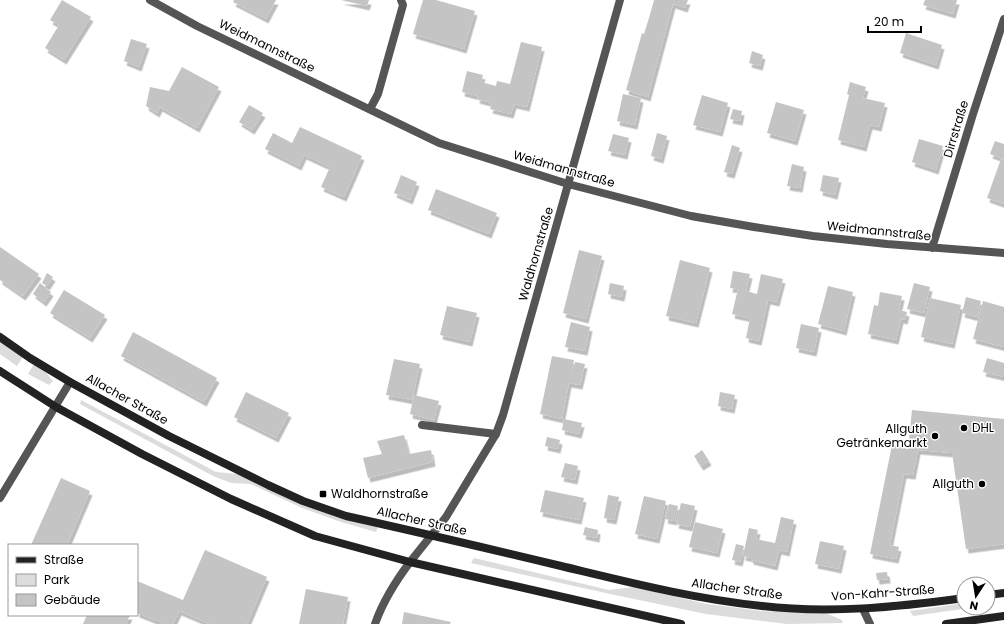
<svg xmlns="http://www.w3.org/2000/svg" width="1004" height="624" font-family="Poppins,sans-serif">
  <style>
    .green { fill: #dcdcdc }
    .building { fill: #c4c4c4; filter: url(#shadow) }
    .lines { fill: none; stroke-linecap: round; stroke-linejoin: round }
    .service { stroke: #555; stroke-width: 8 }
    .minor { stroke: #555; stroke-width: 8 }
    .tertiary { stroke: #555; stroke-width: 8 }
    .secondary { stroke: #222; stroke-width: 8 }
    .poi-dot { fill: #000; stroke: #fff; stroke-width: 1.5 }
    .labels { text-anchor: middle; stroke-width: 3; stroke-linejoin: round; paint-order: stroke }
    .street-label { font-size: 12px; fill: #000; stroke: #fff }
    .poi-label { font-size: 12px; fill: #000; stroke: #fff; text-anchor: start }
  </style>
  <defs>
    <filter id="shadow"><feDropShadow dx="2.5" dy="4.5" stdDeviation="0" flood-color="#0004"/></filter>
  </defs>
  <rect width="100%" height="100%" fill="#fff"/>
  <path class="green" d="M0,341l23,16 -6,9 -17,-12z
    M34,364l11,7 8,10 -4,4 -21,-11z
    M81,400l135,72 21,2 141,53 -2,5 -35,-10 -39,-14 -51,-24 -20,-1 -18,-7 -133,-72z
    M474,558l135,32 25,-3 73,17 55,7 66,3 14,6 1,3 -56,1 -81,-10 -96,-20 -139,-31z
    M964,603v5h5l-56,8 -3,-5z"/>
  <path class="building" d="M62,0l29,17 -27,43 -19,-12 14,-23 -9,-5z
    M234,0h42l-10,19 -33,-17z
    M341,0h28l-2,6z
    M423,0h13l39,11 -11,38 -51,-15z
    M654,0h34l-3,8 -12,-4 -25,93 -22,-7 16,-57 2,1 5,-16z
    M925,0h32l-4,14 -30,-9z
    M906,33l36,12 -6,20 -36,-12z
    M131,39l16,5 -8,23 -15,-6z
    M521,42l21,5 -15,60 -13,-3 -3,10 -21,-5 2,-6 -15,-4 1,-3 -16,-4 5,-21 16,4 -2,7 15,4 1,-5 13,3z
    M752,51l11,4 -3,11 -11,-3z
    M182,67l37,20 -22,41 -37,-21 -3,6 -11,-7 4,-19 19,4z
    M850,82l16,5 -3,11 22,5 -6,24 -9,-2 -6,22 -26,-7 11,-45 -2,-1z
    M623,94l18,4 -6,27 -18,-4z
    M702,95l26,8 -8,29 -27,-7z
    M776,102l28,8 -9,31 -28,-8z
    M249,105l14,8 -11,17 -13,-8z
    M733,109l9,2 -2,10 -10,-2z
    M300,127l62,29 -18,41 -23,-10 9,-20 -26,-12 -5,11 -34,-17 8,-16 19,10z
    M657,133l10,3 -6,23 -10,-3z
    M613,134l16,4 -4,17 -17,-4z
    M919,139l24,7 -7,24 -24,-8z
    M995,141l9,3v15l-14,-5z
    M732,145l8,3 -8,26 -8,-2z
    M1001,159l3,1v44l-17,-6z
    M792,164l12,3 -4,21 -13,-2z
    M401,175l16,7 -7,18 -16,-7z
    M823,175l16,3 -4,17 -15,-4z
    M436,189l61,24 -8,21 -61,-24z
    M0,247l39,27 -16,22 -23,-16z
    M579,250l23,6 -16,63 -23,-6z
    M680,260l30,8 -14,55 -30,-7z
    M733,271l17,3 -4,17 11,3 4,-20 22,5 -6,23 -9,-2 -9,41 -13,-3 4,-20 -18,-4 6,-25 -8,-1z
    M47,273l6,4 -6,9 -5,-3z
    M40,283l11,9 -7,10 -11,-8z
    M610,283l14,3 -2,11 -14,-3z
    M914,283l16,4 -6,26 -17,-4z
    M828,286l25,6 -9,39 -26,-7z
    M64,290l41,25 -15,23 -40,-25z
    M880,292l22,4 -3,14 8,2 -2,8 -4,-1 -5,21 -28,-6 6,-29 4,1z
    M966,297l15,4 -4,16 -15,-4z
    M930,298l31,7 -9,39 -31,-7z
    M983,301l21,6v40l-31,-8z
    M447,306l30,7 -7,29 -30,-7z
    M571,322l19,5 -5,24 -20,-4z
    M801,324l18,4 -5,24 -18,-4z
    M133,332l84,46 -13,24 -83,-46z
    M552,356l22,4 -3,17 4,-15 10,2 -5,21 -11,-2 -7,36 -22,-5z
    M987,358l17,5v14l-21,-5z
    M394,359l26,5 -8,36 -26,-5z
    M246,392l43,21 -13,25 -42,-21z
    M720,392l15,3 -3,14 -14,-3z
    M414,395l25,6 -5,19 -24,-6z
    M912,410l92,9v125l-38,5 -14,-96 -34,-3 -5,25 -9,-1 -14,71 9,2 -3,12 -26,-5 22,-109 16,4z
    M564,419l18,4 -3,11 -17,-4z
    M404,435l5,19 22,-4 2,12 -65,16 -5,-20 19,-4 -5,-13z
    M547,437l13,3 -2,9 -13,-3z
    M702,450l7,11 -8,5 -7,-10z
    M565,463l13,3 -3,14 -14,-3z
    M61,478l29,13 -23,54h-36z
    M545,490l39,8 -5,22 -39,-8z
    M608,495l11,2 -5,23 -10,-2z
    M644,496l22,5 -9,38 -22,-5z
    M681,503l14,3 -5,21 -14,-3z
    M669,504l9,2 -3,15 -10,-2z
    M781,517l13,3 -7,32 -8,-2 -4,16 -24,-6v-2l-8,-2 6,-28 9,2 -2,9 19,4z
    M695,522l28,7 -6,24 -28,-6z
    M585,527l13,3 -1,8 -14,-3z
    M820,541l24,5 -5,23 -24,-5z
    M736,544l8,2 -4,16 -8,-2z
    M205,550l62,27 -20,47h-37l-31,-13 -6,13h-8l-28,-11v-32l46,19z
    M887,572l1,7 -11,1 -1,-7z
    M306,589l42,8 -5,27h-44z
    M404,612l47,10 -1,2h-48z
    M87,615h43l-4,9h-43z"/>
  <g class="lines">
    <path class="service" d="M370,109l8,-15 25,-89 -2,-5
      M422,425l74,9"/>
    <path class="minor" d="M150,0l47,26 242,117 129,41 123,32 63,11 59,9 74,8 117,9
      M932,248l41,-134 31,-95
      M0,498l70,-116
      M410,562l36,-45 50,-83 7,-19 117,-415"/>
    <path class="tertiary" d="M863,609l7,15
      M375,624c8,-23 20,-42 35,-62"/>
    <path class="secondary" d="M0,337l30,21 40,24 99,54 99,49 35,16 43,15c72,16 144,33 215,50 67,16 133,33 201,40 67,8 136,1 202,-8
      M0,371l56,36 86,47 89,45 84,37 95,26 271,62
      M988,595l16,-2
      M946,624l58,-8"/>
  </g>
  <g class="poi-dot">
    <circle cx="964" cy="428" r="4"/>
    <circle cx="935" cy="436" r="4"/>
    <circle cx="982" cy="484" r="4"/>
    <rect x="319" y="490" width="8" height="8" rx="2"/>
  </g>
  <g class="labels">
    <g class="street-label">
      <text transform="translate(267 46) rotate(26)" y="4">Weidmannstraße</text>
      <text transform="translate(956 129) rotate(-73)" y="4">Dirrstraße</text>
      <text transform="translate(564 169) rotate(16)" y="4">Weidmannstraße</text>
      <text transform="translate(879 231) rotate(6)" y="4">Weidmannstraße</text>
      <text transform="translate(536 254) rotate(-74)" y="4">Waldhornstraße</text>
      <text transform="translate(127 399) rotate(29)" y="4">Allacher Straße</text>
      <text transform="translate(422 521) rotate(13)" y="4">Allacher Straße</text>
      <text transform="translate(737 589) rotate(8)" y="4">Allacher Straße</text>
      <text transform="translate(883 593) rotate(-4)" y="4">Von-Kahr-Straße</text>
    </g>
    <g class="poi-label">
      <text x="972" y="432">DHL</text>
      <text x="927" y="433" text-anchor="end">Allguth<tspan x="927" dy="14">Getränkemarkt</tspan></text>
      <text x="974" y="488" text-anchor="end">Allguth</text>
      <text x="331" y="498">Waldhornstraße</text>
    </g>
  </g>
  <rect x="8" y="544" width="130" height="72" fill="#ffffff" stroke="#999999"/>
  <rect x="16" y="557" width="20" height="6" fill="#222222" stroke="#999999"/>
  <text x="44" y="564" font-size="12" fill="#000000">Straße</text>
  <rect x="16" y="574" width="20" height="12" fill="#dcdcdc" stroke="#999999"/>
  <text x="44" y="584" font-size="12" fill="#000000">Park</text>
  <rect x="16" y="594" width="20" height="12" fill="#c4c4c4" stroke="#999999"/>
  <text x="44" y="604" font-size="12" fill="#000000">Gebäude</text>
  <g transform="translate(976 596) rotate(192)"><circle r="19" fill="#ffffff" stroke="#999999"/>
  <path d="M0-3L7 15L0 10L-7 15Z" fill="#000000"/>
  <text y="-6" font-size="11" font-weight="bold" text-anchor="middle" fill="#000000">N</text>
  </g>
  <path d="M868 26v6h53v-6" fill="none" stroke="#000000" stroke-width="2"/>
  <text x="874" y="26" font-size="12" fill="#000000" stroke="#ffffff" stroke-width="3" paint-order="stroke">20 m</text>
</svg>
